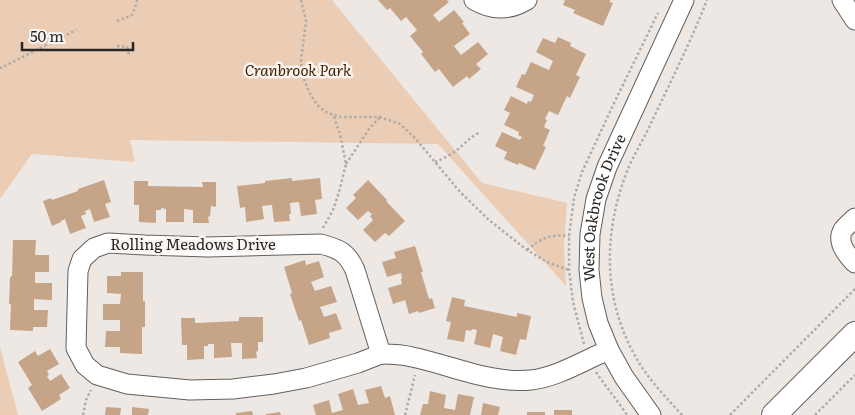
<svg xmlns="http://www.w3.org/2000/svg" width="855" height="415" font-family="Literata,serif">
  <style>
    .green { fill: #ebcdb5 }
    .building { fill: #c6a488 }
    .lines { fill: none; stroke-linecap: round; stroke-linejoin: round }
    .minor-casing { stroke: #635f5c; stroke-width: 21 }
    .major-casing { stroke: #635f5c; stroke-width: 26 }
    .path { stroke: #afaba8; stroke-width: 2.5; stroke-dasharray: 2.5 2.5; stroke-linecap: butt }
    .minor { stroke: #fff; stroke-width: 19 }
    .major { stroke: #fff; stroke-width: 24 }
    .labels { text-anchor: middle; stroke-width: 5; stroke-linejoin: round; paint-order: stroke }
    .park-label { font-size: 15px; font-style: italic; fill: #442300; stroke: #faf5f2 }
    .street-label { font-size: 15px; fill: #282725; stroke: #faf5f2 }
  </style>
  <rect width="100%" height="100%" fill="#ede8e4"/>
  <path class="green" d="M0,0h332l150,183 85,20 -3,44 2,39 -128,-142 -308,-4 5,22 -103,-8 -32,45z
    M0,347l18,68h-18z"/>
  <path class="building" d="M378,0h69l2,2 -16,13 6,7 15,-12 10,12 -2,1 8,11 -16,12 7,9 17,-13 10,12 -12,10 5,5 -12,10 -2,-3 -14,11 -14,-18 -4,3 -14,-18 2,-2 -13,-16 7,-6 -11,-13 -5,4 -11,-13 -3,2z
    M565,0h45v2l3,1 -10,23 -30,-13 2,-3 -12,-5z
    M558,37l13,6 -1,3 16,8 -10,21 4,2 -10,21 -3,-2 -9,19 -9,-4 -4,8 2,1 -3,7 6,3 -7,16 3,1 -11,23 -16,-7 -1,2 -14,-6 3,-7 -12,-6 7,-14 18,8 2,-3 -4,-2 1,-3 -15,-7 6,-12 -6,-3 7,-14 16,8 1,-3 3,1 3,-7 -18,-8 6,-13 3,1 6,-13 18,8 4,-9 -17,-9 7,-14 12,5z
    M292,178v3l28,-3 2,21 -7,1 2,14 -16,2 -2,-14 -9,1 1,11h-2l1,7 -16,1 -2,-17 -10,1 2,13 -18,3 -1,-15 -5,1 -3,-22 28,-3v-2z
    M104,180l7,22 -6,2 5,13 -16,5 -4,-13 -5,2 1,3 -5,2 5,12 -16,6 -5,-15 -4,2v1l-9,4 -9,-25 8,-3 1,2 26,-9v-2z
    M368,180l19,20 -1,1 19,20 -16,15 -4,-3 -10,9 -12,-12 10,-10 -3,-4 2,-2 -4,-3 -10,9 -12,-12 10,-10 -3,-3z
    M134,181h14v5l55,1 -1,-5h14v25l-5,-1 -1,11 -2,-1 1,7h-16v-13l-9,-1v13h-18v-13l-5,-1v2h-5v13l-17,-1v-17h-5z
    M13,240h23l-1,15h14v17h-14v11h17v17l-18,-1v11h14l-1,17h-14v4l-23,-1 1,-26h-2l1,-27 2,-1z
    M415,246l8,26h-2l8,27 3,-1 3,10 -16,5 -1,-2 -9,3 -4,-14 -12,4 -5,-16 14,-4 -1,-5 1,-1 -1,-5 -14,4 -5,-15 14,-4 -2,-6z
    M305,260l1,5 13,-4 5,16 -13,5 4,9 16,-5 6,16 -17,5 4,10 12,-4 6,16 -13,4 1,5 -21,7 -8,-25 -2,1 -9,-27 2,-1 -8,-26z
    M121,272h22v29h2v26h-3v27l-22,-1v-6h-15l1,-16h14v-11h-17v-16h17l1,-10 -14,-1v-17h14z
    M452,297l13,3 -1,6 53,11v-4l14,3 -5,24 -6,-1 -4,16 -16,-4 3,-14 -10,-3 -3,14 -16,-4 3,-14 -5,-1 -1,2 -5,-1 -2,12 -17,-3 4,-17 -5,-1z
    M239,317h24v25h-5v10l-2,-1 1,7 -15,1v-16h-11l1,14 -18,1v-14h-6v2h-4v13l-17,1v-15h-5l-1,-27h14v5l44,-2z
    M50,349l9,15 -12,7 2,4 -2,1 3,5 11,-7 9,14 -11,7 2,4 -19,12 -14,-23 4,-3 -14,-23 17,-11 3,5z
    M381,386l4,12 5,-2 5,19h-79l-3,-10 16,-5 3,13 11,-3 -5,-16 15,-5 5,16 11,-2 -4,-13z
    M430,391l16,4 -2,13 11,2 3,-16 16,3 -4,18h-50l3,-11h5z
    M483,403l17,4 -2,8h-17z
    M106,407l15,1 -1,7h-15z
    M132,407l17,2 -1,6h-16z
    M554,410h18v5h-18z
    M252,411l1,4h-17v-2z
    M280,412l1,3h-15v-1z
    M527,412h18v3h-18z"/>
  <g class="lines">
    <g class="minor-casing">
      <g id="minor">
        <path d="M474,0c17,10 35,11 53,0"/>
        <path d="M842,0l13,20"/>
        <path d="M855,218c-4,4 -9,8 -12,12 -7,12 4,25 12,33"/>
        <path d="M108,243l37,2 63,2 113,-3c18,5 26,8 34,26l26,84 -23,9 -52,15 -32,6 -41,5 -43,1 -63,-6 -30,-9 -12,-10 -9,-17 2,-77 4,-12 12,-11z"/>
        <path d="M381,354c10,0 20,0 31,3 39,8 78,27 119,23 27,-3 53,-20 78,-30"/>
        <path id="s1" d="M651,415l-27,-38 -15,-27 -11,-27 -6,-25 -3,-28 1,-36 6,-35 11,-32 77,-167"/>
      </g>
    </g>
    <g class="major-casing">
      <path id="major" d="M774,415l81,-81"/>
    </g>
    <path class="path" d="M301,0l5,21 -5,40 1,13 7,18 8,13 9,7 13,5h41l20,7 15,14 45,54 29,28 38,30 20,12 22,8
      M117,21l15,-6 4,-10 1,-5
      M117,46l10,1 2,8
      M0,67l1,1 75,-38
      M435,162c10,-4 21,-10 29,-18 5,-5 9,-8 16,-12
      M346,164l23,-35 11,-12
      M323,228l10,-18 6,-18 7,-28 -6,-30 -7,-20
      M527,250c15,-12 22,-16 42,-14
      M584,344l-11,-42 -4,-32v-34l5,-38 8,-26 33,-71 43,-88
      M596,372c10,15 21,28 31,43
      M83,415l3,-15 5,-10
      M405,415l10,-40
      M682,415c-18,-20 -37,-39 -49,-63 -31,-58 -29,-123 -5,-183 7,-17 17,-32 24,-48 19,-40 39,-80 55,-121
      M730,415l125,-126
      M815,415l40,-40"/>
    <use href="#minor" class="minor"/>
    <use href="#major" class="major"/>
  </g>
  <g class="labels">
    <g class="park-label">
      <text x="298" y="76">Cranbrook Park</text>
    </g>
    <g class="street-label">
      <text dy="5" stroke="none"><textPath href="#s1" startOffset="225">West Oakbrook Drive</textPath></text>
      <text x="193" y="250">Rolling Meadows Drive</text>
    </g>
  </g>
  <path d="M22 42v8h111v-8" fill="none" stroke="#282725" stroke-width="2.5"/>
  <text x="30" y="42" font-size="15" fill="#282725" stroke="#faf5f2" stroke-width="4" paint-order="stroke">50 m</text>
</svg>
